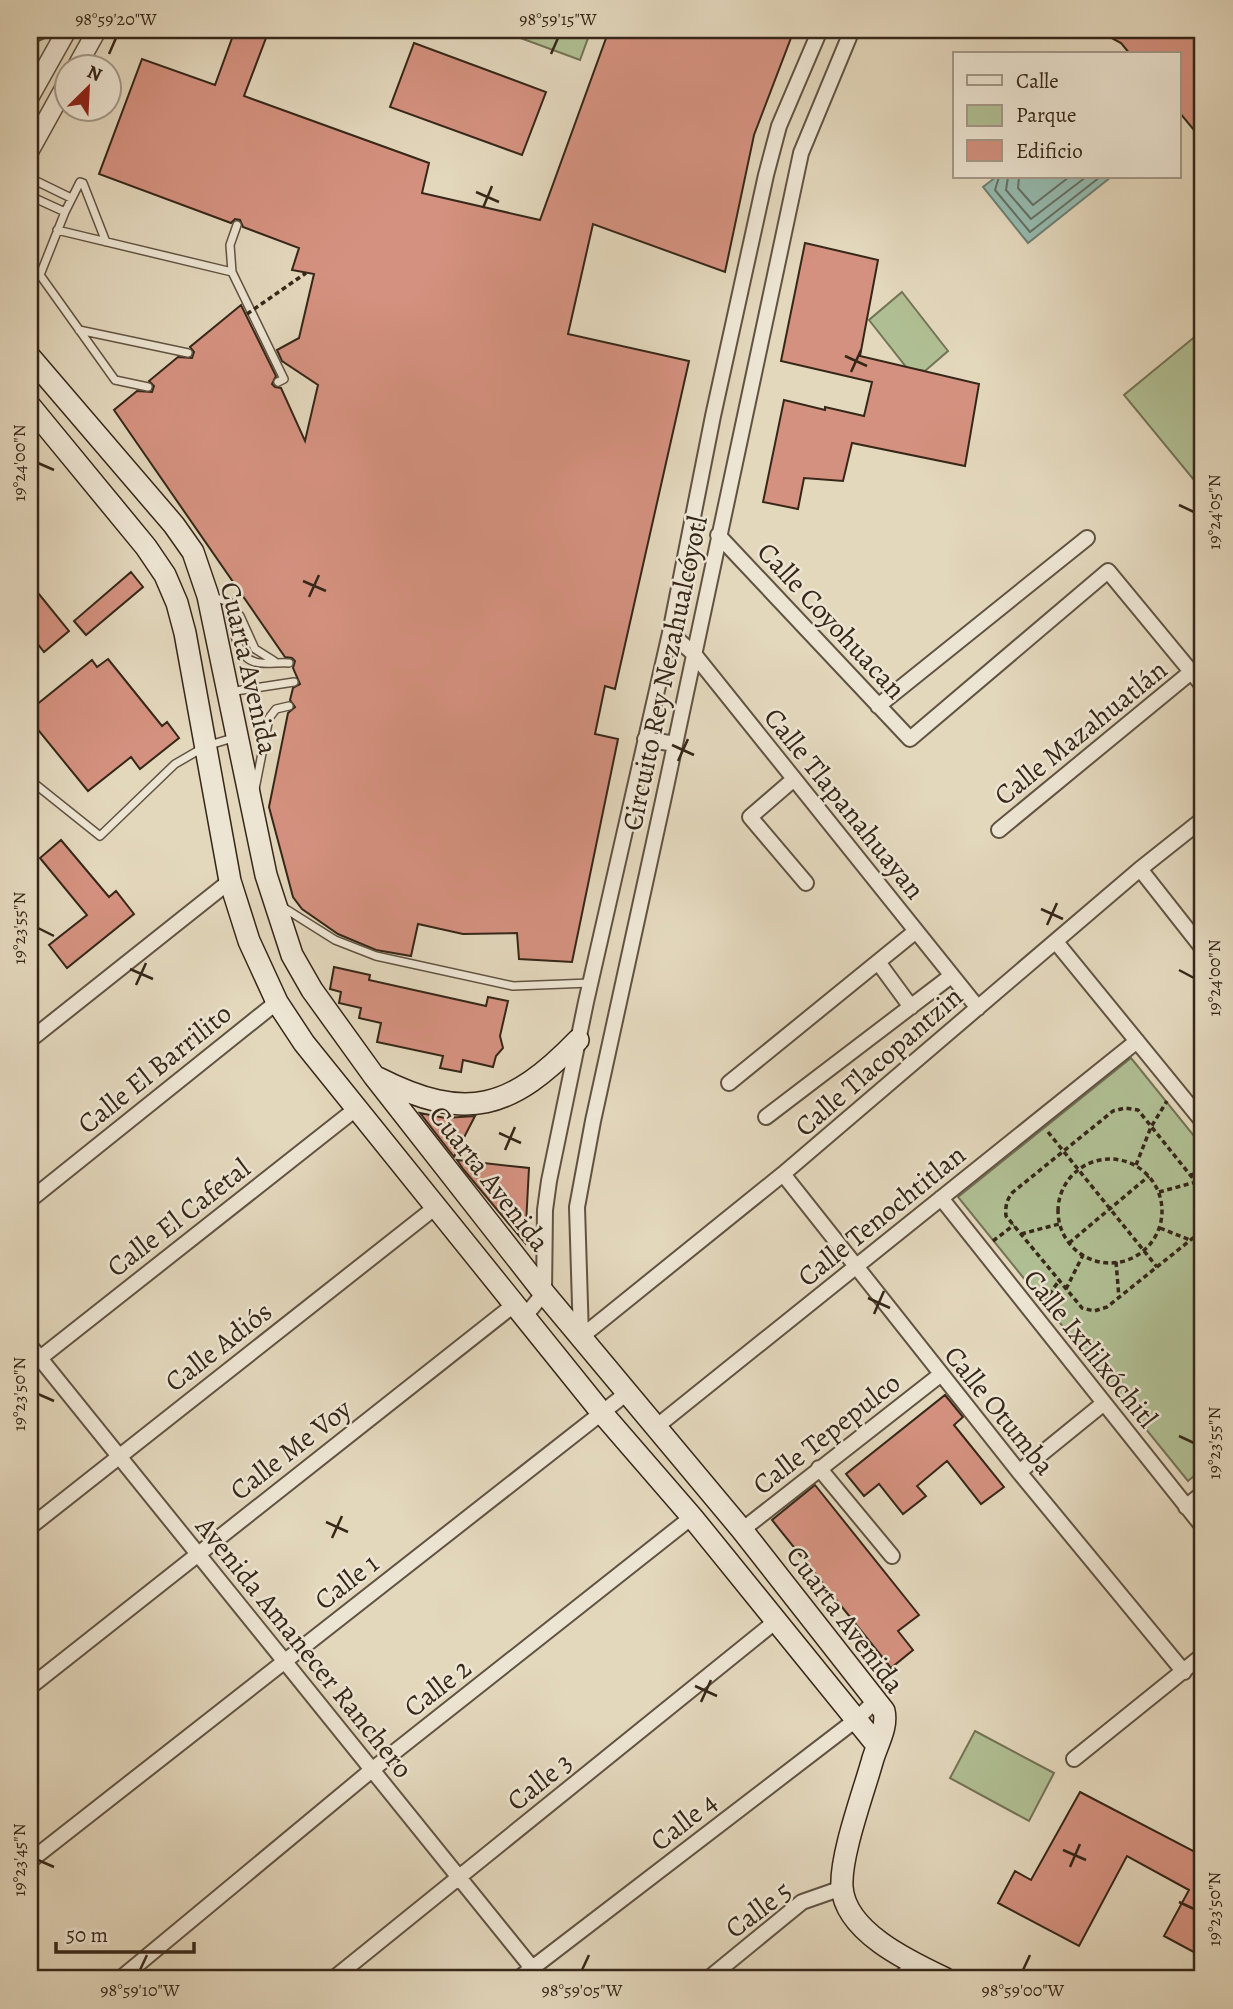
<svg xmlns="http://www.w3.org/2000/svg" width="1233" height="2009" font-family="Alegreya,serif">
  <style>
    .green { fill: #b0bf93; stroke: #737356; stroke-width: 2 }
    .water { fill: #95baaf; stroke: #6f7f73; stroke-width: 2 }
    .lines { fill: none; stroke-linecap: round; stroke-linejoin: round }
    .shore { stroke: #667064; stroke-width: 2 }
    .building { fill: #d4917f; stroke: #362719; stroke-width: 2 }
    .service-casing { stroke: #615342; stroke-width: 10 }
    .minor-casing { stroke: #615342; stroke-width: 18 }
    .tertiary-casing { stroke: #615342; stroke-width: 21 }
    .secondary-casing { stroke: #362719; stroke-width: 24 }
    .path { stroke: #362719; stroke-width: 3.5; stroke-dasharray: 5 3.5; stroke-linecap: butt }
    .service { stroke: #ede5d3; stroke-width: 7 }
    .minor { stroke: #ede5d3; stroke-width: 14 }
    .tertiary { stroke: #ede5d3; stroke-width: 18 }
    .secondary { stroke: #ede5d3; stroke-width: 21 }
    .path-bridge { stroke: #362719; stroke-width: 3.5; stroke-dasharray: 5 3.5; stroke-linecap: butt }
    .ticks { fill: none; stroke: #362719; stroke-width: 2.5 }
    .labels { text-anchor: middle; stroke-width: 5; stroke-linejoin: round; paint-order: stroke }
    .street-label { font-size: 28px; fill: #362719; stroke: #ede5d3 }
    .neatline { fill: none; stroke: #362719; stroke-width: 2.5 }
    .ticks-label { font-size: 18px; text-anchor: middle; fill: #362719 }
  </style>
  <rect width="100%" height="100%" fill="#e3d7bc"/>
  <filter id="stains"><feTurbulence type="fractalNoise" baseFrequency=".00286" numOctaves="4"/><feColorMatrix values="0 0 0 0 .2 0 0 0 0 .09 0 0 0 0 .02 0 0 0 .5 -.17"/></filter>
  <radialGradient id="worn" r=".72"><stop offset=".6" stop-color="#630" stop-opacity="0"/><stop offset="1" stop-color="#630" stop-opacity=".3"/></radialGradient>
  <path class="green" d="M499,30h92l-11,30z
    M902,292l46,59 -23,20 -18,-3 -38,-48z
    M1203,330v161l-79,-96z
    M1131,1058l72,89v321l-15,13 -230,-284z
    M975,1731l79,42 -25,48 -79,-43z"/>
  <path class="water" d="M996,177h115l-83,66 -45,-56z"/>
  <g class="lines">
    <path class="shore" d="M999,177l-4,13 35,42 70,-55
      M1008,177l-2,13 25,29 55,-42
      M1019,177l-1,11 15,17 36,-28"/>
  </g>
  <path class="building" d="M235,30h34l-25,66 185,67 -7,30 118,27 69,-190h185l-40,105 -29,137 -132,-48 -25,110 121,27 -74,328 -10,-3 -10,48 23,5 -46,223 -53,-3 -2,-26 -54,1 -45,-10 -7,32 -35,-6 -38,-16 -36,-25 -9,-12 -24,-90 19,-94 7,-6 -5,-7 3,-12 7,-4 -7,-16 2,-7 -3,-3 -7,-1 -171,-247 23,-19 15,1 2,-6 -5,-5 29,-24 14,1 2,-6 -4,-5 51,-42 35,71 -4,8 3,3 6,1 24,53 13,-56 -36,-24 -5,-11 22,-12 15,-64 -22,-4 7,-22 -56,-21 -3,-7 -5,-1 -4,4 -132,-49 43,-115 73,26z
    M1097,30h101l5,6v105l-24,-29v-58h-49l-9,-11z
    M414,43l132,49 -24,63 -132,-48z
    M805,243l73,17 -18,96 119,28 -14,82 -113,-23 -9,38 -39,-3 -6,31 -35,-7 21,-102 41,10v-3l39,9 8,-34 -91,-21z
    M131,572l12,15 -57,48 -12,-14z
    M30,583l39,48 -25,21 -14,-18z
    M108,659l54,67 5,-4 12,16 -39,31 -9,-12 -43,34 -58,-71v-10l62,-50 5,7z
    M61,840l48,57 7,-6 18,23 -67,54 -18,-23 38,-30 -47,-57z
    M334,967l36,8 -1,5 117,26 2,-9 20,4 -8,35 3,12 -7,8 -3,11 -30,-7 -2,12 -21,-4 3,-12 -66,-14 4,-19 -22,-5 2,-10 -22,-5 2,-11 -11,-3z
    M420,1113l25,5 30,-2 -21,41z
    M457,1160l72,8 -4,75 -62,-74z
    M945,1395l18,22 -9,8 50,62 -23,17 -34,-43 -30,25 9,10 -23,18 -24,-30 -15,12 -18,-22z
    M815,1485l104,130 -21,16 15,19 -22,18 -119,-148z
    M1080,1792l123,64v101l-39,-21 25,-46 -62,-34 -48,90 -81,-43 17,-32 16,9z"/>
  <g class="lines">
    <g class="service-casing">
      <path id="service" d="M30,178l41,20
        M30,196l35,16
        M237,225l-7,20 2,27 52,107 -6,3
        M57,230l175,42
        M106,242l-23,-59 -3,-1 -15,30 -25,63 75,105 33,7
        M79,330l109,23
        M213,597l16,5 11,14 15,33 19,12
        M229,602c4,19 4,54 26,60 9,3 24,0 34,1
        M229,692l65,-10
        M30,780l70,56 75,-72 31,-18 27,-8
        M255,789l14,-71 7,-9 13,-3
        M281,906l54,34 41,16 137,30 77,-3"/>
    </g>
    <g class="minor-casing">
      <path id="minor" d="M30,36l13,-6
        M718,535l192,204 198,-168 95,115
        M670,633l24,21 284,354
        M878,706l209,-168
        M645,739l30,5
        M794,779l-44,38 56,66
        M999,830l192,-158
        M1140,869l63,80
        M1056,942l147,180
        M878,962l33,45
        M30,1040l200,-159
        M729,1083l187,-152
        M766,1117l185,-141
        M783,1174l236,298 165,200
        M941,1198l262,329
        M30,1200l247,-198
        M525,1316l19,-23 1,-83 4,-29 37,-179 84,-369 43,-217 53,-241 13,-49 41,-96
        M581,1337l-4,-130 16,-86 70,-320 138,-648 51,-123
        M581,1337l202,-163 357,-305 63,-50
        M30,1346l511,633
        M30,1366l327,-258
        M656,1427l481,-386
        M819,1468l73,88
        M1019,1472l85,-69
        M1186,1507l17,-14
        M30,1527l407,-321
        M742,1530l198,-155
        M30,1687l485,-383
        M1074,1759l129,-104
        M30,1861l597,-468
        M120,1979l253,-210 319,-252
        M333,1979l443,-358
        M518,1979l339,-260 19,-19
        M708,1979l94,-77 40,-14
        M898,1979l18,-14"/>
    </g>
    <g class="tertiary-casing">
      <path id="tertiary" d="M77,66l20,-36
        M30,96l37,-66
        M30,150l36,-65"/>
    </g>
    <g class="secondary-casing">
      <path id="secondary" d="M30,357l144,168 19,27 15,44 58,279 26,80 20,35 62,86 170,217 198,237 142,181c4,17 -8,35 -12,51 -9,32 -32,94 -30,125 3,45 68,75 104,92
        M30,406l116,141 19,28 12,28 8,30 45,248 19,60 28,61 27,41 298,370 90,104 184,227
        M378,1078c89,45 133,31 200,-38"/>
    </g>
    <path class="path" d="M1048,1132l109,135
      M1058 1211a52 52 0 1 1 104 0a52 52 0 1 1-104 0Z
      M1136,1165l15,-38 16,-26
      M1191,1175l12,-4
      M1203,1191l-65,-81 -13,-2 -12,3 -100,81c-6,7 -8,14 -7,24l76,92 12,3 13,-4 96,-77
      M1159,1192l37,-10
      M1160,1228l30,12
      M1021,1234l38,-10
      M993,1241l21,-16
      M1069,1243l80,-67
      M1116,1262l3,36
      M1066,1289l17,-34
      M1044,1301l15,-20"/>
    <use href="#service" class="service"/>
    <use href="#minor" class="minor"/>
    <use href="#tertiary" class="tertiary"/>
    <use href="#secondary" class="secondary"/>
    <path class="path-bridge" d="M247,314l59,-41"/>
  </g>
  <path class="ticks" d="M109,54l7,-16M551,54l7,-16M476,192l23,10M483,208l9,-22M845,356l22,10M851,372l10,-22M38,463l16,7M1179,505l15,7M303,581l23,10M309,597l10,-22M672,745l22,10M678,761l10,-22M1041,909l22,10M1047,925l10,-22M38,928l16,8M130,969l23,10M1179,970l15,8M136,985l10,-22M499,1133l22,10M505,1150l10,-23M868,1298l22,10M874,1314l10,-23M38,1394l16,7M1179,1436l15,7M326,1522l22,10M332,1538l10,-22M695,1686l22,10M701,1702l10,-22M1063,1850l23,10M38,1860l16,7M1070,1867l10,-23M1179,1902l15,7M140,1970l7,-15M582,1970l7,-15M1023,1970l7,-15"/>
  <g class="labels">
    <g class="street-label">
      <text transform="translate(832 620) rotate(47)" y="10">Calle Coyohuacan</text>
      <text transform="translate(250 668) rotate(77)" y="10">Cuarta Avenida</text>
      <text transform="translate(664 673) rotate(-78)" y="10">Circuito Rey Nezahualcóyotl</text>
      <text transform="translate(1080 732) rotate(-39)" y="10">Calle Mazahuatlán</text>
      <text transform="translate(845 803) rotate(51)" y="10">Calle Tlapanahuayan</text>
      <text transform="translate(878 1061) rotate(-41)" y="10">Calle Tlacopantzin</text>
      <text transform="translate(154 1068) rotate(-39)" y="10">Calle El Barrilito</text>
      <text transform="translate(490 1178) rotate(52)" y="10">Cuarta Avenida</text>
      <text transform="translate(881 1215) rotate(-39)" y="10">Calle Tenochtitlan</text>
      <text transform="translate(178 1217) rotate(-38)" y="10">Calle El Cafetal</text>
      <text transform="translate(218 1346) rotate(-38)" y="10">Calle Adiós</text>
      <text transform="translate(1091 1348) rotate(51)" y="10">Calle Ixtlilxóchitl</text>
      <text transform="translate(1000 1410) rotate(51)" y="10">Calle Otumba</text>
      <text transform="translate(826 1433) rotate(-38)" y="10">Calle Tepepulco</text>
      <text transform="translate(290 1449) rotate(-38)" y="10">Calle Me Voy</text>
      <text transform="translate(346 1581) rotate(-38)" y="10">Calle 1</text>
      <text transform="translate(846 1619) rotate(53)" y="10">Cuarta Avenida</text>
      <text transform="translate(305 1647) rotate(51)" y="10">Avenida Amanecer Ranchero</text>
      <text transform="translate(437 1687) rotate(-38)" y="10">Calle 2</text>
      <text transform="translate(539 1781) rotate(-39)" y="10">Calle 3</text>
      <text transform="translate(683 1821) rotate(-38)" y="10">Calle 4</text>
      <text transform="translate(758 1909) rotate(-37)" y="10">Calle 5</text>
    </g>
  </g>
  <rect width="1233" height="2009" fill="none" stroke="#e3d7bc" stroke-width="77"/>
  <rect x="953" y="52" width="228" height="126" fill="#ede5d3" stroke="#a49989" stroke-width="2"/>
  <rect x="967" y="75" width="35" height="10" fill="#ede5d3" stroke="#a49989" stroke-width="2"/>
  <text x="1016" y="88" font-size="21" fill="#362719">Calle</text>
  <rect x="967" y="105" width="35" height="21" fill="#b0bf93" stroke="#a49989" stroke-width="2"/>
  <text x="1016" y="122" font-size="21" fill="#362719">Parque</text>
  <rect x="967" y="140" width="35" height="21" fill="#d4917f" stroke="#a49989" stroke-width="2"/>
  <text x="1016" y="158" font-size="21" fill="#362719">Edificio</text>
  <g transform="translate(88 88) rotate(24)"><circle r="33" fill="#ede5d3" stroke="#a49989" stroke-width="2"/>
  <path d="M0-5L12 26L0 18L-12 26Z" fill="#8f2418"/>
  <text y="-10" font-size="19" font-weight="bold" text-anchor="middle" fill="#362719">N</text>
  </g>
  <path d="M56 1942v10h138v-10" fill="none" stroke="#362719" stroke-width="3.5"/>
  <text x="66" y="1942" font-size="21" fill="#362719" stroke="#ede5d3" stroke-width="5" paint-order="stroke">50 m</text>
  <rect x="38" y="38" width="1156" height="1932" class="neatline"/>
  <g class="ticks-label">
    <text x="116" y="25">98°59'20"W</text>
    <text x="558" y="25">98°59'15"W</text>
    <text transform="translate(19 463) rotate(-90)" y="6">19°24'00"N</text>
    <text transform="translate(1214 512) rotate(-90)" y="6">19°24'05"N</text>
    <text transform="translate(19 928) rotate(-90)" y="6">19°23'55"N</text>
    <text transform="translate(1214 978) rotate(-90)" y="6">19°24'00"N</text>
    <text transform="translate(19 1394) rotate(-90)" y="6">19°23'50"N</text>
    <text transform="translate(1214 1443) rotate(-90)" y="6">19°23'55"N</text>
    <text transform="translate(19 1860) rotate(-90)" y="6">19°23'45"N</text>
    <text transform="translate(1214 1909) rotate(-90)" y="6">19°23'50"N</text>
    <text x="140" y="1996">98°59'10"W</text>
    <text x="582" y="1996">98°59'05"W</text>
    <text x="1023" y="1996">98°59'00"W</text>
  </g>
  <rect width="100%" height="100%" filter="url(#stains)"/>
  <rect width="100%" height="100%" fill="url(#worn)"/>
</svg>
